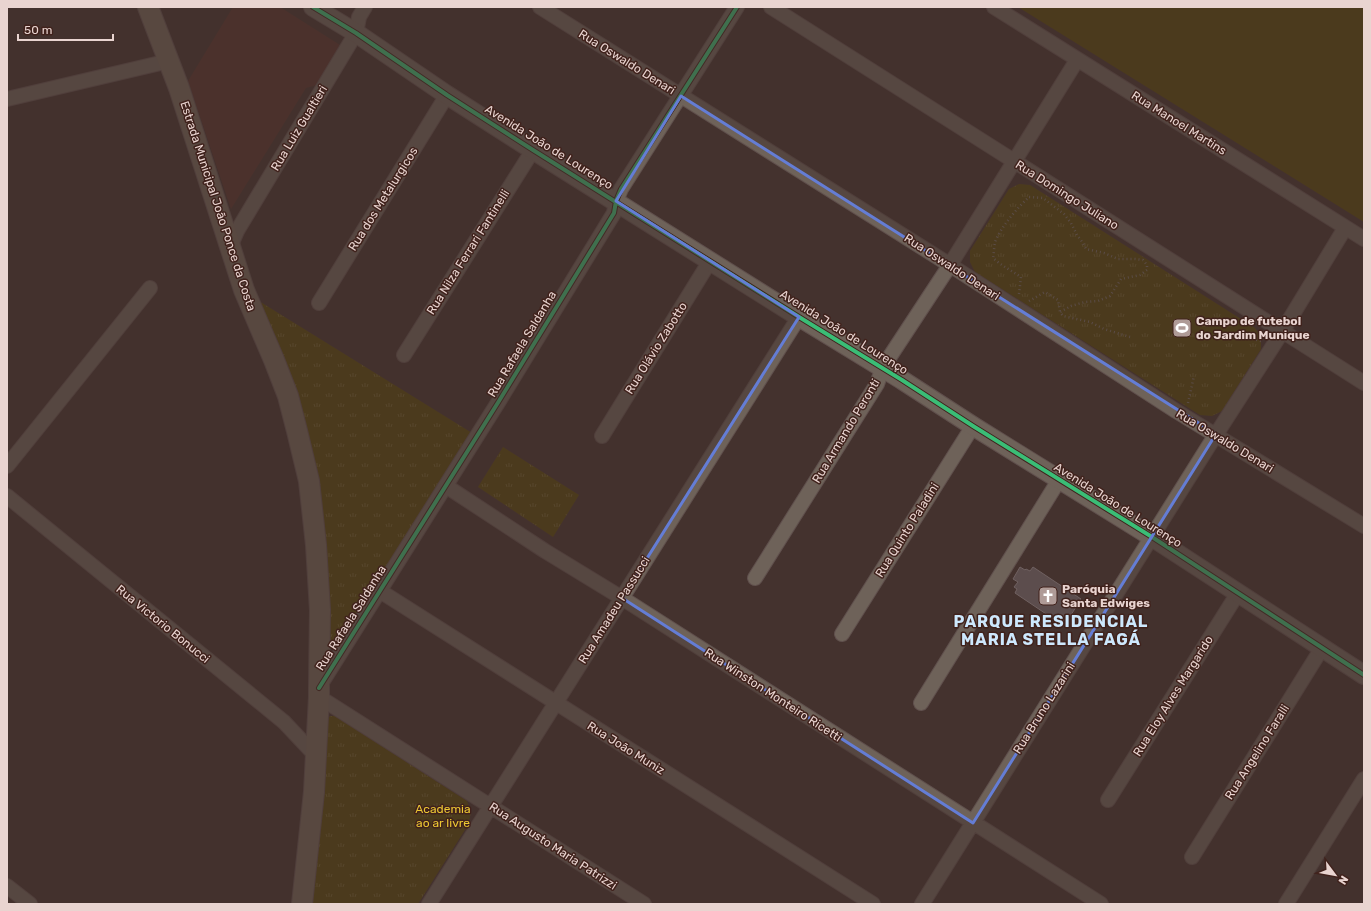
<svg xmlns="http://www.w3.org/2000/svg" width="1371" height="911" font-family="Rubik,sans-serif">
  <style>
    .built { fill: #55322b }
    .grass { fill: #564609 }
    .park { fill: url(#park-tufts) }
    .building { fill: #5c4d4d; stroke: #706161 }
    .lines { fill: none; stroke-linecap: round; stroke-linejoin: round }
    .minor-casing { stroke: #60504d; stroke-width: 16 }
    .tertiary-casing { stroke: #60504d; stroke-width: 20 }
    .secondary-casing { stroke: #60504d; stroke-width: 22 }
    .path { stroke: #756b64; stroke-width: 2.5; stroke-dasharray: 1 3; stroke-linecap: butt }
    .minor { stroke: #6e6259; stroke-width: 14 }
    .tertiary { stroke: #6e6259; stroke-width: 18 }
    .secondary { stroke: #726458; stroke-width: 20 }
    .cycleway-casing { stroke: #40221c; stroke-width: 6 }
    .cycleway { stroke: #3abd76; stroke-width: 4 }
    .marked { fill: none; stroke: #647dd5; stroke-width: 3; stroke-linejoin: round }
    .labels { text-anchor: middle; stroke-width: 3; stroke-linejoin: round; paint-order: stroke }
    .street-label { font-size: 12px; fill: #e9d4d0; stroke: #40221c }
    .poi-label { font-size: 12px; font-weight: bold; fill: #e9d4d0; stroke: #40221c; text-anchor: start }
    .park-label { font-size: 12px; fill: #ecc733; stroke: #40221c }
    .district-label { font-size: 16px; font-weight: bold; letter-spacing: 1px; fill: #cde8fd; stroke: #40221c }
  </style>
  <defs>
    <pattern id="park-tufts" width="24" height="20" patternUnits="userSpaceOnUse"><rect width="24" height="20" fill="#564609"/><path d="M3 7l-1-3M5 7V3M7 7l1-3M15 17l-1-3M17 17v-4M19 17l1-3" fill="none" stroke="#6e602c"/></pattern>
  </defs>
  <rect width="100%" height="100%" fill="#44322e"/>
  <path class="built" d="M233,7h47l60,38 -23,40 -11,3 -75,121 -43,-128z"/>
  <path class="grass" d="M1018,7h346v215z"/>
  <path class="park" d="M1019,184l11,1 225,143 6,9v12l-39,62 -10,5 -12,-1 -225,-143 -5,-10v-11l39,-62z
    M249,295l223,138 -134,212 -4,1 -6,-2 -9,-115z
    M503,447l76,48 -26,42 -75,-50z
    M330,716h5l132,85 4,11 -3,13 -50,79h-109l17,-183z"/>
  <path class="building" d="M1020,567l5,3 1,-1 4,2 3,-4 48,32 -17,27 -49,-33 2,-4 -3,-2 4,-5 -5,-3z"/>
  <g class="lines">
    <g class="minor-casing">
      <path id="minor" d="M540,7l410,258 226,146 188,115
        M771,7l593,376
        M994,7l370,232
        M7,99l162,-38
        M230,247l7,-16 119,-198 3,-16 6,-10
        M319,303l128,-208
        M404,355l129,-205
        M602,436l108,-175
        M7,466l143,-178
        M446,486l99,65 77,47 479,306
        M7,496l277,226 32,34
        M755,578l122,-194 6,-17 67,-102 127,-205
        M380,591l493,313
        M842,634l131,-208
        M319,687l180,-286 115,-188 2,-12 5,-12 116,-182
        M319,697l325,207
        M921,703l138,-223
        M1108,800l130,-207
        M1192,857l130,-209
        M7,886l23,18
        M429,904l370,-587
        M922,904l286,-457 74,-115 63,-104
        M1286,904l78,-125"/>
    </g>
    <g class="tertiary-casing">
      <path id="tertiary" d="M313,7l43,26 91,62 86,55 266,167 103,63 71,46 179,111 212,138"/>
    </g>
    <g class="secondary-casing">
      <path id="secondary" d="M148,7l31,81 65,202 30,70 14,36 9,35 12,50 7,64 4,65 -1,78v9l-5,95 -12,112"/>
    </g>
    <path class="path" d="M1019,294l2,-17c-9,-6 -19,-11 -28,-19 1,-5 1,-11 2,-16 6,-15 22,-34 34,-45l14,1 21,16 7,9 6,12 6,8 3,6 18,4 14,6h17l8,1 4,5v5l-7,5 -19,4 -11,17 -12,5 -13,1 -14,4 -11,6 3,4 27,6 14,7 26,8
      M1029,301l16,-9 13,8 2,12
      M1221,338l18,-3 22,6
      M1188,403l6,-27"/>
    <use href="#minor" class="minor"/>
    <use href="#tertiary" class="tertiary"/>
    <use href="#secondary" class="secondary"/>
    <g class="cycleway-casing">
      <path id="cycleway" d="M313,7l43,26 91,62 86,55 266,167 103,63 71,46 179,111 212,138
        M319,688l180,-287 115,-188 2,-12 5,-12 116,-182"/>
    </g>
    <use href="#cycleway" class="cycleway"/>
  </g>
  <path d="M0 0H1371V911H0ZM681,96l535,338 -243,389 -351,-225 177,-281 -183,-116z" fill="#44322e" fill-opacity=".55" fill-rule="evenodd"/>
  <path class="marked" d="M681,96l535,338 -243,389 -351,-225 177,-281 -183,-116z"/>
  <defs>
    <g id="stadium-square" transform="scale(1)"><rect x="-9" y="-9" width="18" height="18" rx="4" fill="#af9b97" stroke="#40221c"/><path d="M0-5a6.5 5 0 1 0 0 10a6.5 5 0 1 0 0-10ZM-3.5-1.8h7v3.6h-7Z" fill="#fff"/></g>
    <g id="church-square" transform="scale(1)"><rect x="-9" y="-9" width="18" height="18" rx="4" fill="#af9b97" stroke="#40221c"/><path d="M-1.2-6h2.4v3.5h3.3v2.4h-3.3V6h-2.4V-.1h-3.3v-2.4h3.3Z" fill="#fff"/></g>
  </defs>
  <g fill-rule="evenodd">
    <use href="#stadium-square" x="1182" y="328"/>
    <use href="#church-square" x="1048" y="596"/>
  </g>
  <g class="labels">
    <g class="street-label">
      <text transform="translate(627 62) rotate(32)" y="4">Rua Oswaldo Denari</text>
      <text transform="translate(1179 123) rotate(32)" y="4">Rua Manoel Martins</text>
      <text transform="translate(299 128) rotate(-59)" y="4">Rua Luiz Gualtieri</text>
      <text transform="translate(549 147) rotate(32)" y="4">Avenida João de Lourenço</text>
      <text transform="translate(1067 195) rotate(32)" y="4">Rua Domingo Juliano</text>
      <text transform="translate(383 199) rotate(-58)" y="4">Rua dos Metalurgicos</text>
      <text transform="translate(218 206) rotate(72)" y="4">Estrada Municipal João Ponce da Costa</text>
      <text transform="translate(468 252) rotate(-58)" y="4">Rua Nilza Ferrari Fantinelli</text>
      <text transform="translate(952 267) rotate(33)" y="4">Rua Oswaldo Denari</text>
      <text transform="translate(844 332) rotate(32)" y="4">Avenida João de Lourenço</text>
      <text transform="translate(522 344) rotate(-59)" y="4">Rua Rafaela Saldanha</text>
      <text transform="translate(656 348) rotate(-58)" y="4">Rua Olávio Zabotto</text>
      <text transform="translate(846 431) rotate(-59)" y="4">Rua Armando Peronti</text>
      <text transform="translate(1225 441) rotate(31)" y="4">Rua Oswaldo Denari</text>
      <text transform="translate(1118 505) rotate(32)" y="4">Avenida João de Lourenço</text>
      <text transform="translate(907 530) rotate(-58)" y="4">Rua Quinto Paladini</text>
      <text transform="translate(614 610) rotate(-58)" y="4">Rua Amadeu Passucci</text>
      <text transform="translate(351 618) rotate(-58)" y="4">Rua Rafaela Saldanha</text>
      <text transform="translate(163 624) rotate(39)" y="4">Rua Victorio Bonucci</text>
      <text transform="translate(773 695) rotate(33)" y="4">Rua Winston Monteiro Ricetti</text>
      <text transform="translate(1173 696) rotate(-58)" y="4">Rua Eloy Alves Margarido</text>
      <text transform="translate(1044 708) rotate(-58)" y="4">Rua Bruno Lazarini</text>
      <text transform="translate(626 748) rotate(32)" y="4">Rua João Muniz</text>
      <text transform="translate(1257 752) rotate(-58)" y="4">Rua Angelino Faralli</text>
      <text transform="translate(553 846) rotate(33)" y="4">Rua Augusto Maria Patrizzi</text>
    </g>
    <g class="poi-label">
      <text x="1196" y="325">Campo de futebol<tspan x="1196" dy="14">do Jardim Munique</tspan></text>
      <text x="1062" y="593">Paróquia<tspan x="1062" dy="14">Santa Edwiges</tspan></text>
    </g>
    <g class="park-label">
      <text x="443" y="813">Academia<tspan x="443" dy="14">ao ar livre</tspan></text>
    </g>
    <g class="district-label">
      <text x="1051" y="627">PARQUE RESIDENCIAL<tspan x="1051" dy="18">MARIA STELLA FAGÁ</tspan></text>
    </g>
  </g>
  <rect width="1371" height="911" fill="none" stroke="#e9d4d0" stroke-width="16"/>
  <g transform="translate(1335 875) rotate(122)" stroke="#40221c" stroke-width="3" paint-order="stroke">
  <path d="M0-3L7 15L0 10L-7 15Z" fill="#e9d4d0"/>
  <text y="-6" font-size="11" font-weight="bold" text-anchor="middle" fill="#e9d4d0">N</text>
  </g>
  <path d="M18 34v6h95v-6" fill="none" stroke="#e9d4d0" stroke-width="2"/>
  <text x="24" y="34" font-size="12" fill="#e9d4d0" stroke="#40221c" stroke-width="3" paint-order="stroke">50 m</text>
</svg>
